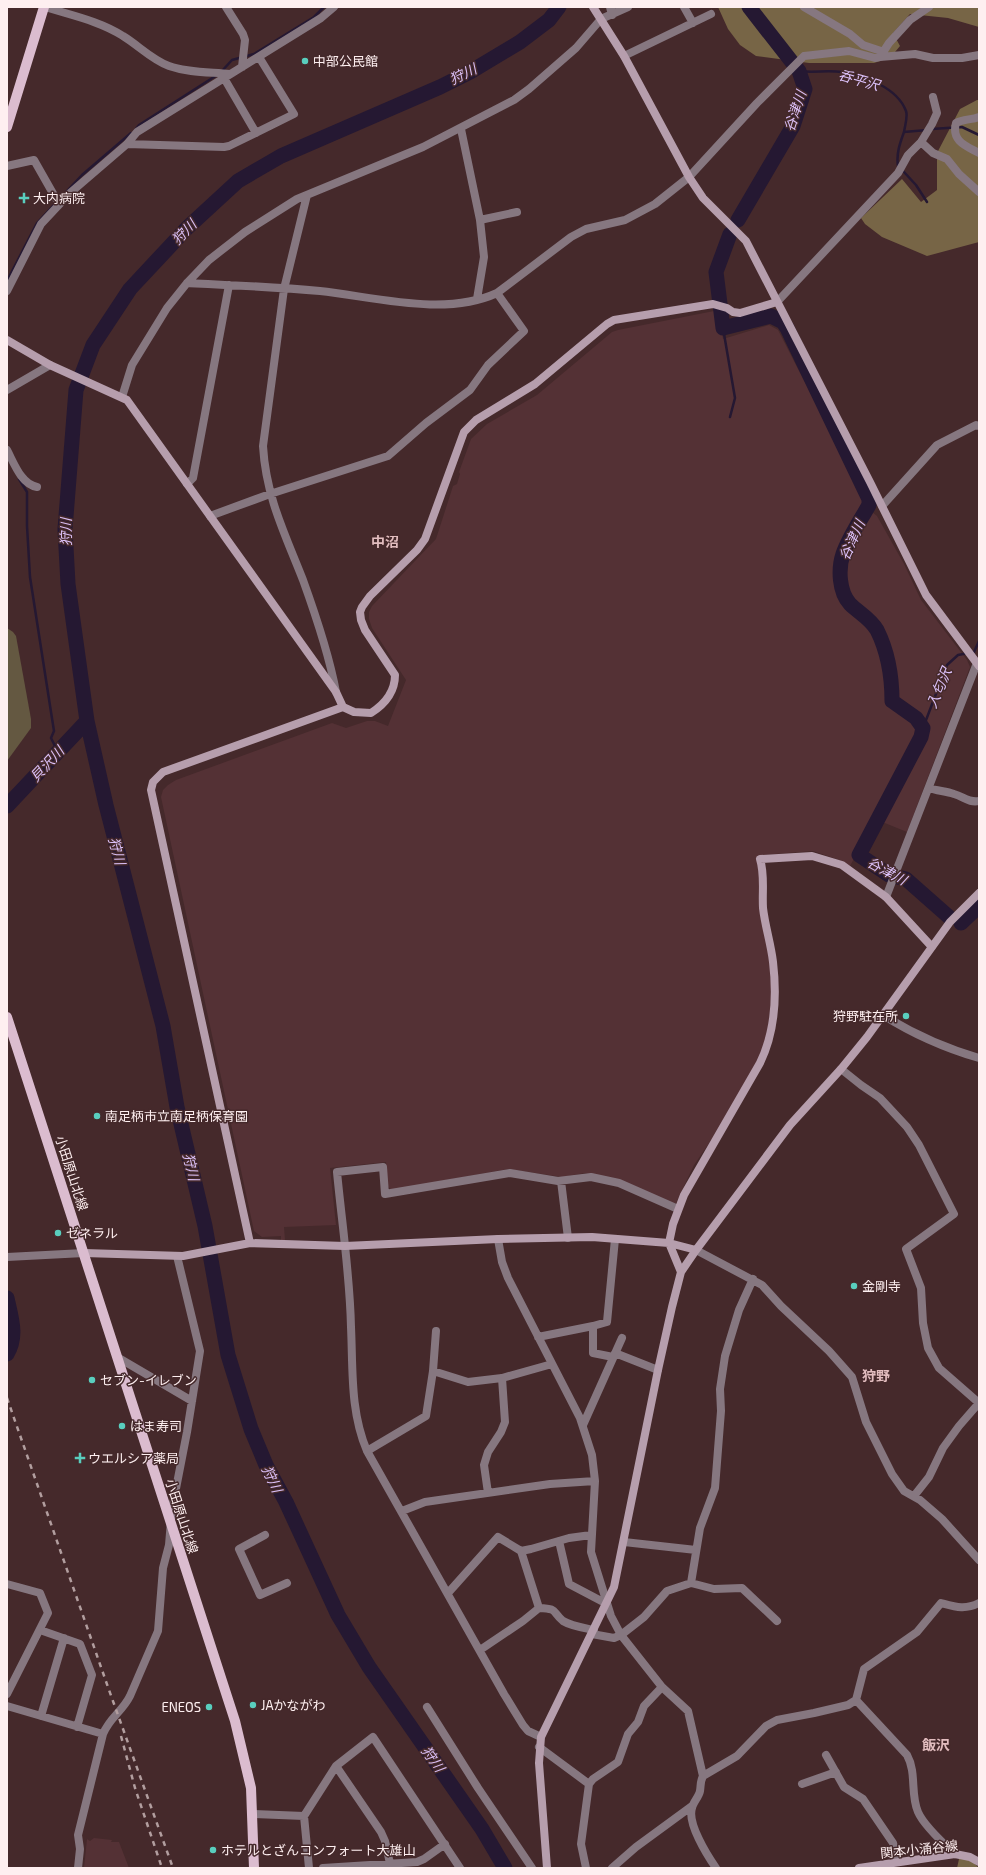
<svg xmlns="http://www.w3.org/2000/svg" width="986" height="1875" font-family="'Exo 2','Noto Sans JP',sans-serif">
  <style>
    .built { fill: #543135 }
    .green { fill: #645841 }
    .forest { fill: #776546 }
    .lines { fill: none; stroke-linecap: round; stroke-linejoin: round }
    .stream { stroke: #251832; stroke-width: 2.5 }
    .river { stroke: #251832; stroke-width: 15 }
    .street { stroke: #867780; stroke-width: 8 }
    .secondary { stroke: #b69ead; stroke-width: 8 }
    .primary { stroke: #dbbccf; stroke-width: 10 }
    .rail { stroke: #b29e9f; stroke-width: 2.5; stroke-dasharray: 5 5; stroke-linecap: butt }
    .poi-dot { fill: #59cebe; stroke: #45292b; stroke-width: 1.5 }
    .labels { text-anchor: middle; stroke-width: 3; stroke-linejoin: round; paint-order: stroke }
    .poi-label { font-size: 13px; fill: #feeff0; stroke: #45292b; text-anchor: start }
    .street-label { font-size: 13px; fill: #feeff0; stroke: #45292b }
    .water-label { font-size: 14px; font-style: italic; fill: #dbc0f8; stroke: #45292b }
    .neighbourhood-label { font-size: 14px; font-weight: bold; fill: #e2bdbf; stroke: #45292b }
  </style>
  <rect width="100%" height="100%" fill="#45292b"/>
  <path class="built" d="M714,311l5,7 4,21 46,-14 9,5 81,158 13,24 5,4 27,48 17,36 46,60 3,7 -63,165 -32,-13 -25,47 -8,-5 -29,-10 -52,4 11,141 -5,38 -7,23 -46,79 -20,29 -18,38h-6l-53,-23 -32,-7 -23,4 -54,-8 -117,21 -4,-5 -1,-23 -56,6 6,57 -52,2 1,13h-4v-4l-19,1 -8,-6 -93,-434 2,-7 5,-5 8,-5 156,-57 14,5 21,-7h8l13,5 18,-46 -34,-52 -3,-9v-7l3,-6 64,-67 17,-53 4,-2 3,-10 -1,-2 12,-33 16,-15 50,-29 75,-63 6,-2z
    M94,1838l18,2 -1,2h8l10,26h-45l3,-29 3,2z"/>
  <path class="green" d="M7,628l6,4 3,4 15,83v9l-24,33z"/>
  <path class="forest" d="M718,7h261v20l-31,-9 -38,-4 -17,19 7,13 -5,6 -9,7 -12,4h-65l-53,-7 -16,-11 -12,-16z
    M977,100h2v142l-52,14 -45,-19 -17,-13 -4,-6 41,-39 19,23 16,-12v-37l23,-44z
    M962,1857l12,6 5,5h-22l2,-9z"/>
  <g class="lines">
    <path class="stream" d="M799,71c14,2 28,-1 43,1 22,4 55,15 64,39 2,6 -1,14 -2,21l23,-2
      M221,72l11,-12 22,-6 60,-37 10,-10
      M932,129l30,-2 17,8
      M135,130l4,-5 78,-50
      M898,166c-2,-12 2,-23 6,-34
      M904,172l12,13 11,17
      M7,281l30,-58 45,-48 49,-42
      M723,328l12,70 -5,19
      M19,479l8,13v34l3,51 21,135 3,19 -3,7 7,14
      M923,728l24,-63 11,-10 16,-3 5,-11"/>
    <path class="river" d="M738,220l55,-94 12,-37 -6,-18 -50,-64
      M730,234l-14,38 7,56 48,-12 12,6 4,6 82,171v6c-9,16 -20,32 -26,49 -5,15 -4,38 7,50 9,9 20,14 27,26 11,22 15,45 15,71l24,17 7,10 -2,9 -62,118 30,20 17,4 43,38
      M7,806l80,-85
      M961,923l18,-17
      M7,1298c4,19 11,38 0,56
      M505,1868l-23,-39 -113,-162 -31,-52 -52,-113 -20,-37 -15,-36 -23,-74 -23,-129 -28,-119 -14,-81 -57,-221 -19,-84 -19,-137 -3,-55 11,-139 17,-45 37,-56 57,-61 51,-47 43,-25 159,-69 30,-15 50,-30 29,-22 10,-13"/>
    <path class="street" d="M45,7c25,8 55,14 78,29 15,9 29,24 46,30 20,7 41,6 61,8
      M226,7l17,27 2,6 -3,27
      M610,7l2,8
      M684,7l9,16
      M804,7l46,27 13,11 21,7
      M624,56l87,-42
      M880,57l35,-3 18,4h29l17,-3
      M224,78l32,55
      M979,117c-8,3 -16,2 -23,6 -5,18 10,23 23,30
      M461,129l19,91 4,37 -7,42
      M921,142l11,-18 5,-11 -4,-16
      M127,144l97,3 5,-1 65,-32 -35,-57
      M7,166l27,-6 25,44
      M307,195l-23,94 -21,157c3,51 22,88 40,134 13,36 26,74 33,112
      M480,220l37,-8
      M187,283c44,2 89,4 133,8 55,6 125,26 177,2l74,-56 15,-8 39,-9 30,-16 34,-27 68,-74 47,-47 45,-5 26,7 5,-1 9,-14 21,-23 19,-13
      M7,291l34,-67 29,-31 57,-49 10,-12 184,-114 13,-11
      M777,302l121,-129 10,-18 13,-13 12,11 14,6 12,15 20,18
      M7,390l43,-25
      M122,397l10,-32 35,-57 20,-25 22,-23 36,-28 52,-33 126,-52 91,-47 15,-11 47,-41 25,-29 27,-12
      M7,450c7,13 14,34 30,37
      M187,484l6,-6 36,-193
      M882,506l55,-61 39,-20 3,1
      M210,516l60,-22 118,-38 38,-33 44,-33 18,-25 36,-34 -27,-38
      M929,788c8,3 17,3 25,6 10,3 15,9 25,7
      M886,897l91,-234
      M883,1015c30,19 62,33 96,43
      M841,1069l20,16 19,13 27,29 12,18 35,69 -48,35 15,39 2,35 5,25 11,20 40,35
      M561,1181l7,57
      M498,1239l4,23 6,16 72,140 12,37 3,26 -4,71 20,64 10,19 41,52 26,24 15,65c-3,6 -2,9 -3,15 -1,6 -7,11 -8,17 -5,15 15,47 24,60
      M696,1250l66,35 19,21 48,45 23,26 14,45 26,52 12,17 16,9 22,19 37,41
      M7,1257l77,-4
      M753,1279l-14,31 -14,46 -5,33 1,22 -6,77 -15,40 -9,55 23,6 28,-1 35,33
      M538,1337l55,-11
      M615,1353l43,17
      M117,1357l75,44
      M613,1357l-20,-4v-27l14,-4 8,-83
      M433,1371l35,11 34,-4 50,-14
      M583,1425l39,-87
      M367,1451l59,-35 7,-45 3,-40
      M488,1493l-4,-28 4,-13 13,-20 4,-10 -3,-44
      M914,1496l15,-19 14,-29 16,-22 20,-23
      M402,1511l23,-9 125,-18 45,-3
      M265,1535l-26,14 21,46 27,-12
      M559,1541l10,43 38,20
      M624,1542l72,8
      M521,1551l10,-2 38,-11 22,-3
      M7,1584l33,9 8,20 -41,81
      M448,1593l50,-56 23,14 18,57c20,1 12,3 24,13 8,5 22,7 31,9
      M40,1630l40,14 12,31 -15,52
      M592,1634l22,4 7,-3 23,-18 23,-26 24,-8
      M480,1650l43,-29 16,-13
      M856,1700l51,55c10,18 3,39 11,57 6,14 26,32 37,42
      M7,1706l96,28
      M427,1707l51,81 54,80
      M41,1716l23,-78
      M541,1737l-13,-6 -5,-6 -19,-31 -137,-243c-17,-40 -14,-82 -16,-124 -1,-51 -9,-103 -14,-155l46,-5 2,27 125,-21 48,8 33,-4 28,6 59,26
      M539,1747l50,37
      M826,1755l18,32 19,12 30,44 5,19
      M336,1766l45,66 4,9 6,27
      M703,1776l34,-20 29,-30 11,-6 37,-7 34,-8 8,-5 8,-31 53,-37 24,-29c15,4 24,7 38,0
      M802,1784l34,-12
      M252,1814l52,2
      M78,1868l2,-19 -2,-14 25,-101c7,-17 19,-22 27,-38l28,-65 5,-63 6,-23 3,-36 15,-77 13,-81 -23,-95
      M309,1868l-5,-52 32,-50 37,-29 87,131
      M323,1868l94,-6 7,-3 21,-15
      M586,1868l-5,-24 8,-60 4,-5 25,-17 10,-28 10,-12 6,-16 18,-19
      M612,1868l24,-21 56,-41"/>
    <path class="secondary" d="M593,7l31,49 65,121 14,21 43,43 124,241 56,113 53,71
      M7,340l43,25 77,35 209,292 7,15
      M250,1243l-99,-453 2,-8 10,-10 180,-65 11,5 17,1c14,-9 24,-21 24,-38l-30,-45 -4,-10 -1,-8 2,-5 8,-11 47,-46 8,-11 39,-107 12,-12 59,-36 72,-60 7,-4 99,-16 14,4 6,4 7,1 37,-11
      M84,1253l99,3 67,-13 95,3 153,-7 94,-2 77,6 27,7
      M681,1272l-12,-29 4,-19 11,-29 76,-132c15,-31 17,-67 13,-101 -2,-18 -8,-36 -10,-54 -1,-17 2,-33 -3,-49l52,-3 30,9 44,32 46,50
      M547,1868l-8,-105 2,-26 73,-150 44,-217 14,-63 9,-35 15,-22 94,-125 51,-56 26,-32 83,-115 29,-29
      M859,1868l96,-14 15,3 9,5"/>
    <path class="primary" d="M7,127l37,-120
      M7,1017l228,704 16,67 3,80"/>
    <path class="rail" d="M7,1398l102,292 64,178
      M121,1736l14,52 27,80"/>
  </g>
  <g class="poi-dot">
    <circle cx="305" cy="61" r="4"/>
    <path d="M22 192h4v4h4v4h-4v4h-4v-4h-4v-4h4z"/>
    <circle cx="906" cy="1016" r="4"/>
    <circle cx="97" cy="1116" r="4"/>
    <circle cx="58" cy="1233" r="4"/>
    <circle cx="854" cy="1286" r="4"/>
    <circle cx="92" cy="1380" r="4"/>
    <circle cx="122" cy="1426" r="4"/>
    <path d="M78 1452h4v4h4v4h-4v4h-4v-4h-4v-4h4z"/>
    <circle cx="253" cy="1705" r="4"/>
    <circle cx="209" cy="1707" r="4"/>
    <circle cx="213" cy="1850" r="4"/>
  </g>
  <g class="labels">
    <g class="poi-label">
      <text x="313" y="66">中部公民館</text>
      <text x="33" y="203">大内病院</text>
      <text x="898" y="1021" text-anchor="end">狩野駐在所</text>
      <text x="105" y="1121">南足柄市立南足柄保育園</text>
      <text x="66" y="1238">ゼネラル</text>
      <text x="862" y="1291">金剛寺</text>
      <text x="100" y="1385">セブン-イレブン</text>
      <text x="130" y="1431">はま寿司</text>
      <text x="88" y="1463">ウエルシア薬局</text>
      <text x="261" y="1710">JAかながわ</text>
      <text x="201" y="1712" text-anchor="end">ENEOS</text>
      <text x="221" y="1855">ホテルとざんコンフォート大雄山</text>
    </g>
    <g class="street-label">
      <text transform="translate(72 1173) rotate(72)" y="5">小田原山北線</text>
      <text transform="translate(182 1516) rotate(72)" y="5">小田原山北線</text>
      <text transform="translate(919 1849) rotate(-6)" y="5">関本小涌谷線</text>
    </g>
    <g class="water-label">
      <text transform="translate(463 74) rotate(-26)" y="5">狩川</text>
      <text transform="translate(859 80) rotate(16)" y="5">呑平沢</text>
      <text transform="translate(795 111) rotate(-72)" y="5">谷津川</text>
      <text transform="translate(184 232) rotate(-45)" y="5">狩川</text>
      <text transform="translate(66 532) rotate(-90)" y="5">狩川</text>
      <text transform="translate(852 540) rotate(-66)" y="5">谷津川</text>
      <text transform="translate(939 688) rotate(-67)" y="5">入匂沢</text>
      <text transform="translate(47 764) rotate(-47)" y="5">貝沢川</text>
      <text transform="translate(117 851) rotate(75)" y="5">狩川</text>
      <text transform="translate(887 871) rotate(28)" y="5">谷津川</text>
      <text transform="translate(191 1167) rotate(77)" y="5">狩川</text>
      <text transform="translate(272 1479) rotate(65)" y="5">狩川</text>
      <text transform="translate(433 1759) rotate(55)" y="5">狩川</text>
    </g>
    <g class="neighbourhood-label">
      <text x="385" y="547">中沼</text>
      <text x="876" y="1381">狩野</text>
      <text x="936" y="1750">飯沢</text>
    </g>
  </g>
  <rect width="986" height="1875" fill="none" stroke="#feeff0" stroke-width="16"/>
</svg>
